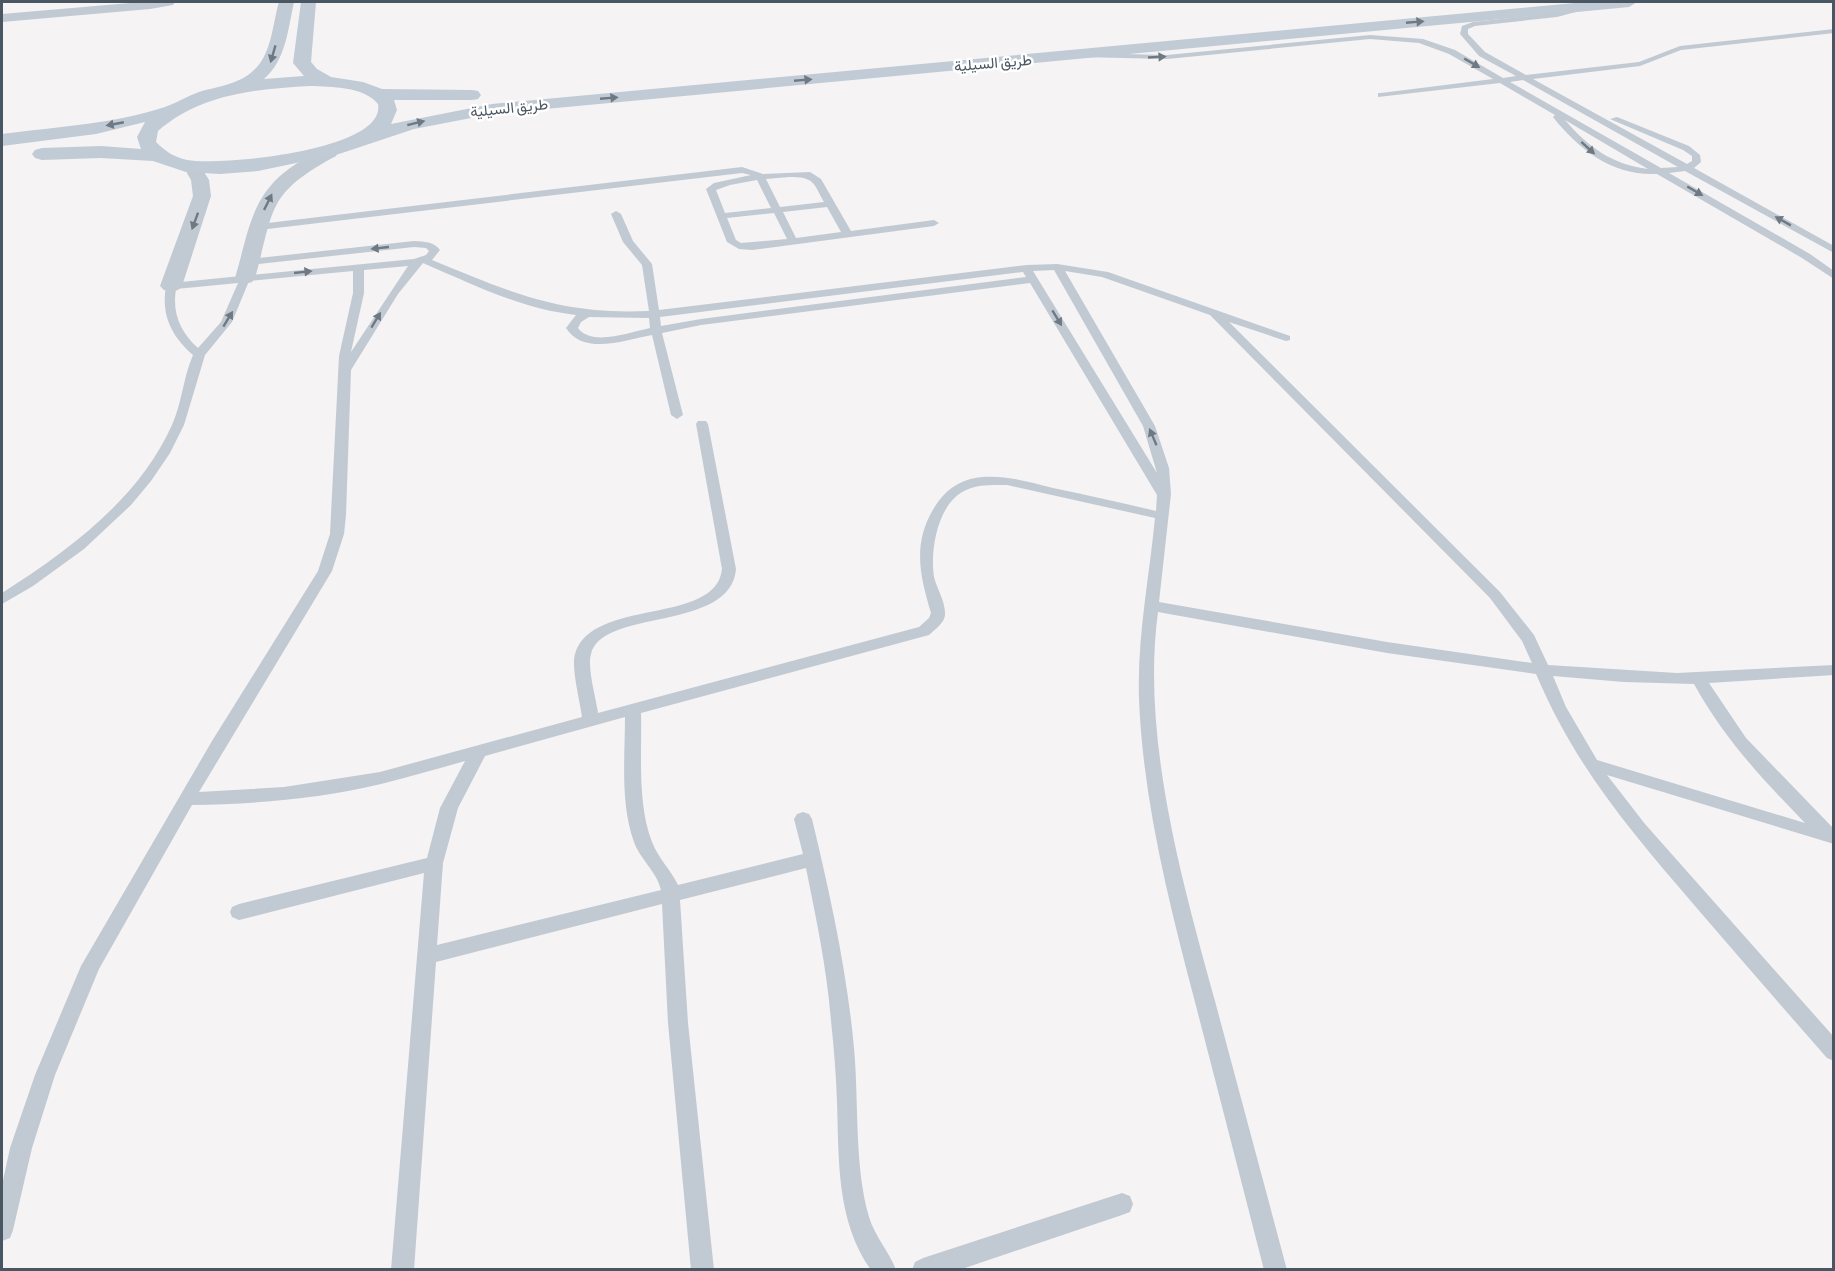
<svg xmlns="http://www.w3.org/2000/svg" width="1835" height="1271" font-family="'Sofia Sans Condensed',Vazirmatn,sans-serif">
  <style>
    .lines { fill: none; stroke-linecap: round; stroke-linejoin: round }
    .lane { fill: #c1cad2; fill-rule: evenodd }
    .street { fill: #c1cad2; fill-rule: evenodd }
    .secondary { fill: #c1cbd6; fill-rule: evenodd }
    .oneway { fill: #6e7984 }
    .oneway2 { fill: #6e7983 }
    .labels { text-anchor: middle; stroke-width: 5; stroke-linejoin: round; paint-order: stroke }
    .far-street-label { font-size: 15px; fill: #4a5661; stroke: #fff }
  </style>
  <rect width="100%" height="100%" fill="#f5f3f3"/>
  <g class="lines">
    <path class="lane" d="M1585,6l2,3 -30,8 -82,9 -7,3v5l17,18 41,23 113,-13 41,-16 154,-17v4l-153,17 -41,16 -107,13 154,85 5,-3v-5l-9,-6 -73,-31 7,-2 72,29 11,9 1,7 -7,6 140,78v7l-149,-82 -16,2 141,81 24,17v8l-32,-21 -145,-84c-44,2 -78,-24 -104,-57l2,-2 -55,-32 -122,14v-4h3l112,-14 -44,-25 -30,-11 -49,-4 -203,20 -87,-2 -4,-2 4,-2 87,2 203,-20 53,4 32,11 48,28 13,-2 -37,-20 -19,-22 2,-8 11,-4 84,-9zM1523,80l155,87 -17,1 -151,-86zM1565,120l83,49c-35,-4 -60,-22 -83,-49z
      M742,167l21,7 47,-2 11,7 30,52 83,-11 5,3 -5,3 -182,24 -13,-1 -12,-7 -21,-53 8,-6 37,-8 -9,-2 -483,57 -5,-3 5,-3zM789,177c25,0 24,5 35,25l-44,5 -14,-28zM757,180l14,28 -46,5 -9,-23 14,-5zM827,207l14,25 -45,6 -13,-26zM774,213l13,26 -46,4 -5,-3 -9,-22z
      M616,211l5,3 12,27 19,23 7,46 368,-45 30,-1 51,8 182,64v4l-4,1 -57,-19 271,270 34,43 14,30 129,8 157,-8v10l-125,8 37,55 88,91v15l-227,-69 38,49 189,213v24l-7,-3c-44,-50 -88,-101 -132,-152 -65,-76 -119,-138 -159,-232l-149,-21 -229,-41c-17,125 24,269 57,389 24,90 48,179 72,269h-23c-23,-90 -46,-179 -69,-268 -26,-99 -52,-201 -56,-303 -2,-62 10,-119 16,-181l-148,-33c-16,0 -31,-1 -45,7 -25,15 -32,59 -28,85 3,12 11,24 11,36 1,9 -10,16 -16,22l-288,78c1,41 -4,90 11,129 6,16 19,28 26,43l125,-31 -9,-35 3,-5 6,-2 6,2 3,5c18,75 35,152 42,229 5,54 0,117 15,169 6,20 20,34 27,53h-25c-35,-49 -32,-111 -34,-168 -1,-27 -3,-54 -6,-81 -4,-52 -15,-103 -25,-153l-126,32 8,123 26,247h-23l-23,-247 -6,-119 -226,58 -22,308h-23l33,-397 -185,47 -7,-3 -2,-5 2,-5 7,-3 188,-46 13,-50 25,-47c-28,8 -56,16 -84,23 -62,15 -126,20 -189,21l-93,164 -44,106 -23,73 -19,82 -3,8 -8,3v-56l8,-37 25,-73 46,-109 131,-225 106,-170 12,-37 9,-178 14,-63v-22l-104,10 -17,41 -27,33 -21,70 -14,28 -19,28 -20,24 -47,44 -51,37 -31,18v-11c67,-43 136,-93 170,-168 10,-22 11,-47 21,-70 -22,-19 -32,-40 -27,-69l5,-3 243,-24 12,-4 3,-4 -3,-3 -12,-1 -164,18 -5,-3 5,-3 164,-18c11,1 19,0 26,9l-8,10c81,33 127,55 217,51l-7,-46 -19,-23 -12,-28zM423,263c49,21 98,46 153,52l-10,13c18,28 59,12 86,7l19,80 6,4 6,-4 -21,-82 39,-8 329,-42 127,212 -1,16c-34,-8 -68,-16 -103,-23 -23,-6 -47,-13 -71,-11 -22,2 -37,13 -48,31 -22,36 -14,68 -3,105l-2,5 -10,9 -321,86c-2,-15 -11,-45 -7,-59 11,-46 140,-22 145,-85l-28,-145 -2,-3h-8l-2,3 26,145c-6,57 -130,28 -147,85 -4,14 5,47 7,63l-202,55 -96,15 -85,5 133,-221 12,-37 2,-19 5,-145 47,-76zM408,266l-57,86 13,-59v-23zM1054,270l89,156 14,47 -124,-202zM1065,271l37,6 108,38 280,283 32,43 10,22 -145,-21 -228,-40 12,-108 -2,-26 -14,-42zM1023,272l3,5 -325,42 -40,7 -1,-9zM238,283l-17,39 -23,26c-18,-16 -26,-35 -22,-59zM589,317l60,1 1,10c-20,4 -58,19 -72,0l3,-6zM1553,676l71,6 70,2c29,53 69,96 111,139l-208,-63 -31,-53zM625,717c0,41 -5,86 9,125 6,17 23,30 27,48l-224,55 6,-82 15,-55 27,-52z
      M1122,1193l8,3 3,8 -3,8 -8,3 -163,55h-47l3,-8 8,-4z"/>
    <path class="street" d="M142,2h33l-2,3 -23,4 -148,13v-8z
      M330,147l6,1 3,4 -3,4c-70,38 -61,51 -81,122l-3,4 -7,2 -7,-2 -3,-4c15,-50 16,-88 66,-117 9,-6 19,-12 29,-14z
      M192,161l6,1 11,18 2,16 -29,90 -4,4 -7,2 -7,-2 -4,-4 33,-90 -2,-16 -8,-14 3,-4z"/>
    <path class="secondary" d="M279,2h15c-6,27 -8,58 -30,77l40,-3 -11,-13 8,-61h15l-5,60 6,7 14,8 32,5 19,7 90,1 6,1 3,4 -3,4 -6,1h-78l3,10 -6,14 101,-20 1093,-102h52l-8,5 -1137,107 -78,15 -75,25 -81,17 -38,3 -34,-2 -33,-11 -52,-3 -59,2 -7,-2 -3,-4 3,-4 7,-2 59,-2 40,3 -4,-12 8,-15 -49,12 -94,12v-12c54,-7 111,-10 163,-27 12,-4 22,-11 34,-15 21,-6 43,-8 58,-25 15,-17 16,-45 22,-65zM310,86c22,1 53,0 68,18 9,47 -158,62 -191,56 -13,-3 -21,-8 -31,-18l2,-11c42,-37 98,-42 152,-45z"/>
  </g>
  <defs><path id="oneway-solid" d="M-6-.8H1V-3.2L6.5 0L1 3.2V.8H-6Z" transform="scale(1.5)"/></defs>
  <g class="oneway">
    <use href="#oneway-solid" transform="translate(1415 22) rotate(-5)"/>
    <use href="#oneway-solid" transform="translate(273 54) rotate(106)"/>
    <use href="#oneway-solid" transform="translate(803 80) rotate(-5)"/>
    <use href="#oneway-solid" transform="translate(609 98) rotate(-5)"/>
    <use href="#oneway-solid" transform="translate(416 123) rotate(-14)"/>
    <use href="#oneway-solid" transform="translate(115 124) rotate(169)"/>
  </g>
  <g class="oneway2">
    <use href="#oneway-solid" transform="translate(1157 57) rotate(-3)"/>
    <use href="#oneway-solid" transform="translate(1472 63) rotate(30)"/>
    <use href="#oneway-solid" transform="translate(1588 148) rotate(42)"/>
    <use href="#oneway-solid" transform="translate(1695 191) rotate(30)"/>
    <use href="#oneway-solid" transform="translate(268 202) rotate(-64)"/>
    <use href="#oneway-solid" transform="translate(195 221) rotate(110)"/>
    <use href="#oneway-solid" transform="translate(1783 221) rotate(-151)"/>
    <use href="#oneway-solid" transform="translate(380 248) rotate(174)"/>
    <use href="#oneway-solid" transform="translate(303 272) rotate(-6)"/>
    <use href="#oneway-solid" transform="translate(1057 318) rotate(59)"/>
    <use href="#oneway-solid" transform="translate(228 319) rotate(-59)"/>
    <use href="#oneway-solid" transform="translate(376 320) rotate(-59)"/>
    <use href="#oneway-solid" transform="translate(1153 437) rotate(-113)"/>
  </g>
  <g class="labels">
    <g class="far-street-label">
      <text transform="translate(993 63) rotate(-5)" y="5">طريق السيلية</text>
      <text transform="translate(509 108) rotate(-6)" y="5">طريق السيلية</text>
    </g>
  </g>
  <rect width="1835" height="1271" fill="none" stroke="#4a5661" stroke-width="6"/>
</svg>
